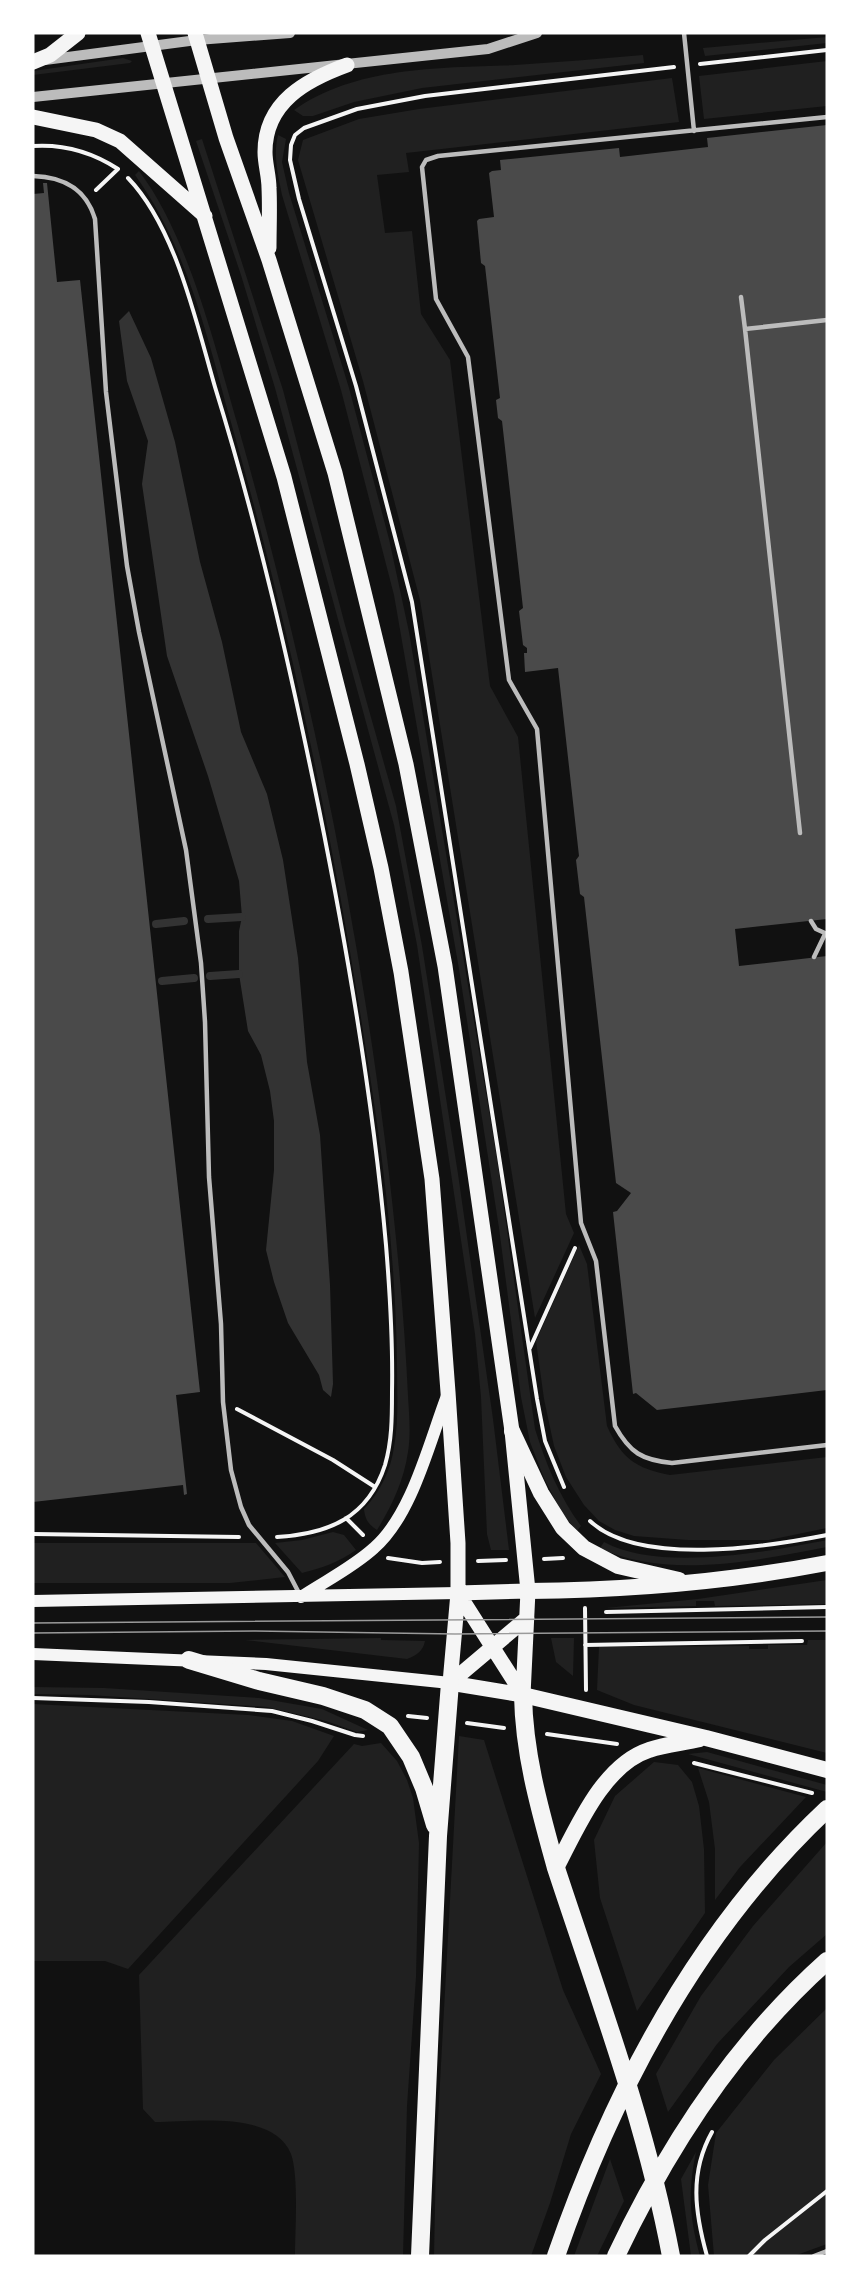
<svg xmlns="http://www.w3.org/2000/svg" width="860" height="2289" font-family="Quicksand,sans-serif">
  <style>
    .green { fill: #202020 }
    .water { fill: #333 }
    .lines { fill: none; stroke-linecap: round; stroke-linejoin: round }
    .stream { stroke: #333; stroke-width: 8 }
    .building { fill: #4a4a4a }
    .path { stroke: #f5f5f5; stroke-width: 4 }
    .service { stroke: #bcbcbc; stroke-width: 4.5 }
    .tertiary { stroke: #bcbcbc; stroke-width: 10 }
    .secondary { stroke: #f5f5f5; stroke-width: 12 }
    .primary { stroke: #f5f5f5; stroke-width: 15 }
    .trunk { stroke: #f5f5f5; stroke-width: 16 }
    .motorway { stroke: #f5f5f5; stroke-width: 18 }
    .tram { stroke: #9a9a9a; stroke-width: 1.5 }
  </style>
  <rect width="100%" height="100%" fill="#111"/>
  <path class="green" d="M827,37v6l-122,13 -2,-8z
    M643,55l1,8 -222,25 -68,14 -41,14h-10l-9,-6c62,-44 147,-42 221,-45 42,-3 85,-6 128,-10z
    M123,58l9,3 -2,2 -97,12v-4z
    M827,61v45l-123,13 -5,-43z
    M672,78l7,44 -273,31 3,19 -32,3 8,58 27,-2 9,83 29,46 40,326 28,51 48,477 8,19 -39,85 -115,-718 -57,-219 -65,-221 5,-20 56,-21 60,-10z
    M278,135l8,4 -4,23 7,31 60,195 40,151 20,93 88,527 38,270c11,35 24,67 46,97l-4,5 -15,-18 -18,-35 -14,-36 -9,-45 -22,-169 -40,-259 -65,-374 -53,-205 -59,-195c-4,-20 -9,-40 -4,-60z
    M202,139l81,251 62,235 51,181 26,140 36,228 35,245 16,131h-18l-4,-16 -6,-137 -6,-63 -58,-389 -23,-120 -119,-437 -34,-113 -45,-134z
    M139,171c50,66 76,176 99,255 77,272 135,562 161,843 4,42 7,84 9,127 1,18 3,38 0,56 -4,28 -16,54 -31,78 -9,-6 -12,-11 -13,-21 16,-17 27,-39 30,-62 5,-27 3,-55 3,-83 -1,-83 -9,-165 -21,-248 -34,-233 -79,-464 -144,-690 -24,-85 -44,-178 -97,-251z
    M579,1245l8,19 20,162c15,33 28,42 63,49l157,-18v71l-58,12h-81l-54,-4 -19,-6 -16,-9 -15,-16 -18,-28 -12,-31 -10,-47 -8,-58z
    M333,1532l11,3 12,15c-17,12 -34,18 -54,23l-27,-30 27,-3z
    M827,1540v7c-69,13 -161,33 -227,1l4,-6c54,30 164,10 223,-2z
    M33,1543h223l29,34 -55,6h-197z
    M827,1580v24l-112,2 -1,-5h-18v5l-90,2 92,-9z
    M381,1638v2l44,1c-2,10 -8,14 -18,18l-162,-19z
    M551,1638h23l-1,38 -17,-14z
    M808,1640h19v113l-193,-48 -37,-15 2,-43 150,-1v3h19v-4h39z
    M33,1687l71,1 155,10 63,11 46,21 -11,2 -31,-11 -59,-14 -177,-12 -57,-1z
    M33,1704l215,11 44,6 42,15 -16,25 -190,208 -23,-8h-72z
    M459,1736l25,4 79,250 38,84 -30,60 -21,69 -19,53h-97l2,-100z
    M381,1743l16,18 10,19 6,18 6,45 -3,134 -9,129 -4,150h-108c0,-25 4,-80 -4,-102 -17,-44 -98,-32 -136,-32l-12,-13 -4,-134 215,-231 8,2z
    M707,1752l120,33v7l-139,-38z
    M654,1762l24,3 14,17 7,24 5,43 1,64 -68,98 -37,-113 -6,-58 21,-44z
    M698,1768l108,29 -66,70 -25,33v-51l-6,-47z
    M827,1842v92l-38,33 -72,77 -49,68 -12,-38 45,-78 52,-70z
    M827,2008v236l-33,12h-80l-6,-71 8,-52 58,-73z
    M696,2152c-8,39 -7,65 4,104h-9l-10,-77z
    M610,2159l14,42 -27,55h-23z"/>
  <path class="water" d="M129,311l22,47 24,84 25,120 22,80 19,90 26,62 16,66 15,98 9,104 13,73 10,150 3,99 -2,13 -8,-7 -4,-15 -31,-52 -14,-41 -8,-32 8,-80v-49l-4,-30 -9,-36 -13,-24 -9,-57v-43l3,-14 -3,-36 -31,-105 -41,-120 -25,-172 6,-43 -21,-60 -8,-60z"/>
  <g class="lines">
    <path class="stream" d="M208,919l34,-2
      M156,924l28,-3
      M210,976l29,-2
      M162,981l32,-3"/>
  </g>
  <path class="building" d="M827,125v794l-92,10 4,37 88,-10v434l-170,20 -21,-17 -3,1 -20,-182 4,-1 14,-18 -15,-10 -32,-286 -4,-3 -4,-34 3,-4 -21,-188 -33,4 -1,-19h3v-5l-4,-3 -4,-34 4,-3 -21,-187 -4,-3 -2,-18 4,-2 -15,-132 -4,-3 -4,-42 2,-2 15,-2 -5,-44 3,-2 9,-1 -1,-10 119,-12 1,9 88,-10 -1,-9z
    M43,183h4l10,99 23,-2 120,1112 -24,3 11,99 -3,1 -1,-10 -150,17v-1308l11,-1z"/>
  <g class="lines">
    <path class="path" d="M700,64l127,-14
      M33,146c31,-2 59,6 85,23
      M128,178c48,50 68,144 87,209 43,139 75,280 104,422 29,144 54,290 67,436 4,49 7,98 6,147 0,25 0,49 -7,73 -17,53 -57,69 -108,72
      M96,190l22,-21
      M530,1348l45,-100
      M237,1409l96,51 42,27
      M564,1487l-19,-46 -8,-42 -125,-797 -56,-216 -57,-187 -9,-39 1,-15 4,-10 9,-7 53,-19 68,-13 249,-29
      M346,1518l17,17
      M590,1521c49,46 176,26 237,14
      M33,1534l206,3
      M388,1558l34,5 18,-1
      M544,1559l19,-1
      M478,1561l28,-1
      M585,1608l1,82
      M606,1612l221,-5
      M585,1645l217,-4
      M33,1698l116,4 123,9 40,10 43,14 8,1
      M408,1716l19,2
      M467,1723l37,5
      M547,1734l70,10
      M694,1763l118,30
      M707,2256c-12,-43 -18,-83 5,-124
      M749,2256l16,-16 62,-49"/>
    <path class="service" d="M684,33l10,98
      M827,117l-389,39 -12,4 -4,7 14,132 32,58 41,323 28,49 44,494 15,38 19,165c15,27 27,34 57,37l155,-18
      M33,176c30,1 53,12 62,43l11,173 21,174 12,66 47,218 15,113 4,59 4,155 12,147 2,78 8,68 10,37 8,18 39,47 12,23
      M741,297l4,32
      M800,833l-55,-504 82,-9
      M811,921l5,8 11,5
      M814,957l11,-23
      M814,2256l13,-5"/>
    <path class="tertiary" d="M45,60l152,-20 93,-7
      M33,97l455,-48 49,-16"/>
    <path class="secondary" d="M301,1597c24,-16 51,-29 73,-49 38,-33 55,-105 73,-152
      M33,1601l425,-8
      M33,1654l233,10 184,19"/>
    <path class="primary" d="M148,33l136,444 73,287 24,104 20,104 31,207 16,213 10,151v50l-8,90
      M195,33l31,105 43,122 66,213 71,291 39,202 67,465 16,160 -5,104
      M33,62l17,-7 28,-22
      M33,117l63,13 24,11 85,75
      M269,248c0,-20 1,-40 0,-60 0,-12 -4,-24 -4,-36 0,-50 41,-72 82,-87
      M458,1593l65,102
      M458,1593l70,-2
      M450,1683l77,-65
      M450,1683l73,12"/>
    <path class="trunk" d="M512,1431l29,62 22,35 21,20 34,18 61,14
      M528,1591c101,-1 200,-9 299,-28
      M523,1695l183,43 121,32
      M556,1868c21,-40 47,-103 93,-118 16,-6 35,-7 51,-11"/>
    <path class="motorway" d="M189,1660l70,21 64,15 42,14 25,16 21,31 13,31 11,37
      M523,1695c1,60 17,115 33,173 42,128 90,255 115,388
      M420,2256l18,-420 12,-153
      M556,2256c57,-165 142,-326 271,-447
      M616,2256c52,-110 119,-213 211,-295"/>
    <path class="tram" d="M33,1623l794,-6
      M33,1633l222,-2 200,3 372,-3"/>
  </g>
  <rect width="860" height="2289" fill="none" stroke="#ffffff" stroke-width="69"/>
</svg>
